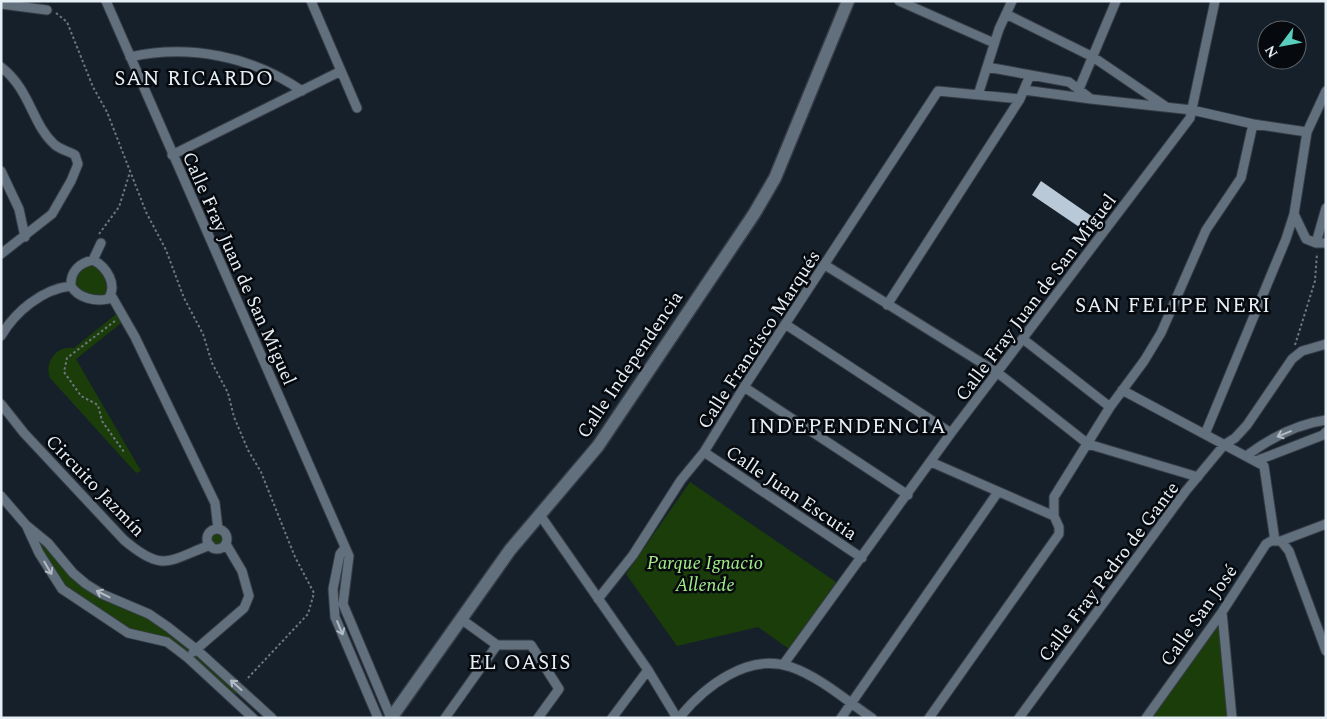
<svg xmlns="http://www.w3.org/2000/svg" width="1327" height="719" font-family="Spectral,serif">
  <style>
    .green { fill: #1b3d0a }
    .building { fill: #bac9d7 }
    .lines { fill: none; stroke-linecap: round; stroke-linejoin: round }
    .street-casing { stroke: #353c45; stroke-width: 11 }
    .secondary-casing { stroke: #353c45; stroke-width: 15 }
    .path { stroke: #6e7781; stroke-width: 2; stroke-dasharray: 2.5 2.5; stroke-linecap: butt }
    .street { stroke: #626f7c; stroke-width: 9 }
    .secondary { stroke: #626f7c; stroke-width: 12 }
    .oneway { stroke: #b2bcc5 }
    .labels { text-anchor: middle; stroke-width: 5; stroke-linejoin: round; paint-order: stroke }
    .street-label { font-size: 19px; fill: #e7eff6; stroke: #060a0e }
    .park-label { font-size: 19px; font-style: italic; fill: #a4ee88; stroke: #060a0e }
    .quarter-label { font-size: 21px; letter-spacing: 1px; fill: #e7eff6; stroke: #060a0e }
  </style>
  <rect width="100%" height="100%" fill="#15202b"/>
  <path class="green" d="M93,260l17,17 -2,22 -34,-8 -1,-19z
    M120,311l5,9 -49,39 65,112 -5,2 -86,-95c-6,-15 6,-33 24,-30z
    M690,482l146,100 -47,67 -31,-22 -81,19 -51,-72z
    M26,525l60,59 63,30 92,75 -9,8 -65,-55 -30,-5 -75,-48z
    M207 539a10 10 0 1 1 20 0a10 10 0 1 1-20 0Z
    M1219,622l9,96h-76z"/>
  <path class="building" d="M1041,181l59,41 -9,13 -59,-40z"/>
  <g class="lines">
    <g class="street-casing">
      <path id="street" d="M106,1l243,555 -6,48 48,114
        M311,1l46,107
        M899,1l95,42
        M1,4l46,6
        M1006,14l87,43 72,49
        M130,57c59,-13 122,-1 172,34
        M1,67c29,22 31,57 53,77 6,6 15,7 21,11l3,9 -7,17 -19,33 -51,40
        M987,67l82,15 22,17 101,11 61,14 54,8
        M1079,89l37,-88
        M1024,90l67,9
        M978,95l21,-66 13,-28
        M172,155l169,-84
        M1,171l18,38 6,28
        M1294,214l12,25 10,4h10
        M1316,243l10,-35
        M93,260c14,7 25,25 15,39 -13,3 -30,-1 -37,-13 -1,-14 8,-23 22,-26z
        M93,260l8,-17
        M825,265l173,108 90,71 110,33
        M111,295l24,42 80,166 3,26
        M887,305l133,-206 10,-24
        M785,324l166,109
        M1,336c14,-24 41,-47 70,-50
        M1023,339l87,68
        M744,387l164,108
        M1122,390l142,76 11,75
        M1,404l23,29 100,107c39,33 44,21 86,5
        M1205,434l81,-195 8,-25 13,-82 19,-41
        M704,452l158,106
        M1246,456c23,-17 51,-32 80,-36
        M1256,461l67,-26 3,-3
        M931,462l123,54
        M1,496l25,29 22,18 25,30 13,11 16,10 47,20 19,13 28,22 76,69
        M540,515l108,155 29,48
        M27,527l12,26 23,36 66,44 39,9 21,16 65,60
        M207 539a10 10 0 1 1 20 0a10 10 0 1 1-20 0Z
        M1281,541l8,10 37,100
        M345,548l-5,6 -7,35 2,28 43,101
        M598,599l35,-44 48,-75 23,-28 40,-65 194,-296 82,8
        M1222,612l10,106
        M461,619l36,26h34l28,44 -21,29
        M193,652l51,-44 5,-12 -7,-25 -16,-27
        M783,665l168,-232 239,-315 25,-117
        M445,718l52,-73
        M612,718l36,-48
        M679,718c25,-31 69,-66 112,-51 29,10 56,34 81,51
        M841,718l157,-226
        M929,718l130,-184v-7l-5,-11v-19l56,-90 34,-46 17,-28 45,-103 35,-52 12,-54
        M1019,718l166,-226 39,-47 11,-7 12,-13 45,-66 10,-8 24,-7
        M1146,718l76,-106 44,-68 5,-3h10l45,-17"/>
    </g>
    <g class="secondary-casing">
      <path id="secondary" d="M391,718l119,-168 88,-104 156,-232 21,-36 73,-177"/>
    </g>
    <path class="path" d="M56,13l11,9 26,65 14,25 39,100 20,38 18,48 19,36 9,29 16,30 6,24 14,33 13,22 34,85 19,36 -6,21 -62,66
      M99,234l20,-27 11,-35
      M115,321l-48,37 -3,14 17,24 17,9 4,16 22,31
      M1295,345l20,-64 2,-28"/>
    <use href="#street" class="street"/>
    <use href="#secondary" class="secondary"/>
  </g>
  <defs><path id="oneway-shaft" d="M-6 0H5M1.5-3L5.5 0L1.5 3" fill="none" stroke-width="1.6" stroke-linecap="round" stroke-linejoin="round" transform="scale(1.25)"/></defs>
  <g class="oneway">
    <use href="#oneway-shaft" transform="translate(1284 434) rotate(158)"/>
    <use href="#oneway-shaft" transform="translate(48 568) rotate(60)"/>
    <use href="#oneway-shaft" transform="translate(103 594) rotate(-154)"/>
    <use href="#oneway-shaft" transform="translate(340 628) rotate(67)"/>
    <use href="#oneway-shaft" transform="translate(236 685) rotate(-138)"/>
  </g>
  <g class="labels">
    <g class="street-label">
      <text transform="translate(240 268) rotate(66)" y="7">Calle Fray Juan de San Miguel</text>
      <text transform="translate(1035 297) rotate(-53)" y="7">Calle Fray Juan de San Miguel</text>
      <text transform="translate(758 339) rotate(-57)" y="7">Calle Francisco Marqués</text>
      <text transform="translate(629 364) rotate(-56)" y="7">Calle Independencia</text>
      <text transform="translate(96 485) rotate(46)" y="7">Circuito Jazmín</text>
      <text transform="translate(792 492) rotate(34)" y="7">Calle Juan Escutia</text>
      <text transform="translate(1108 571) rotate(-53)" y="7">Calle Fray Pedro de Gante</text>
      <text transform="translate(1198 615) rotate(-55)" y="7">Calle San José</text>
    </g>
    <g class="park-label">
      <text x="705" y="569">Parque Ignacio<tspan x="705" dy="22">Allende</tspan></text>
    </g>
    <g class="quarter-label">
      <text x="194" y="85">SAN RICARDO</text>
      <text x="1173" y="312">SAN FELIPE NERI</text>
      <text x="848" y="433">INDEPENDENCIA</text>
      <text x="520" y="669">EL OASIS</text>
    </g>
  </g>
  <rect width="1327" height="719" fill="none" stroke="#e7eff6" stroke-width="5"/>
  <g transform="translate(1282 45) rotate(238)"><circle r="24" fill="#060a0e" stroke="#60666b"/>
  <path d="M0-4L9 19L0 12L-9 19Z" fill="#5acebd"/>
  <text y="-8" font-size="14" font-weight="bold" text-anchor="middle" fill="#e7eff6">N</text>
  </g>
</svg>
